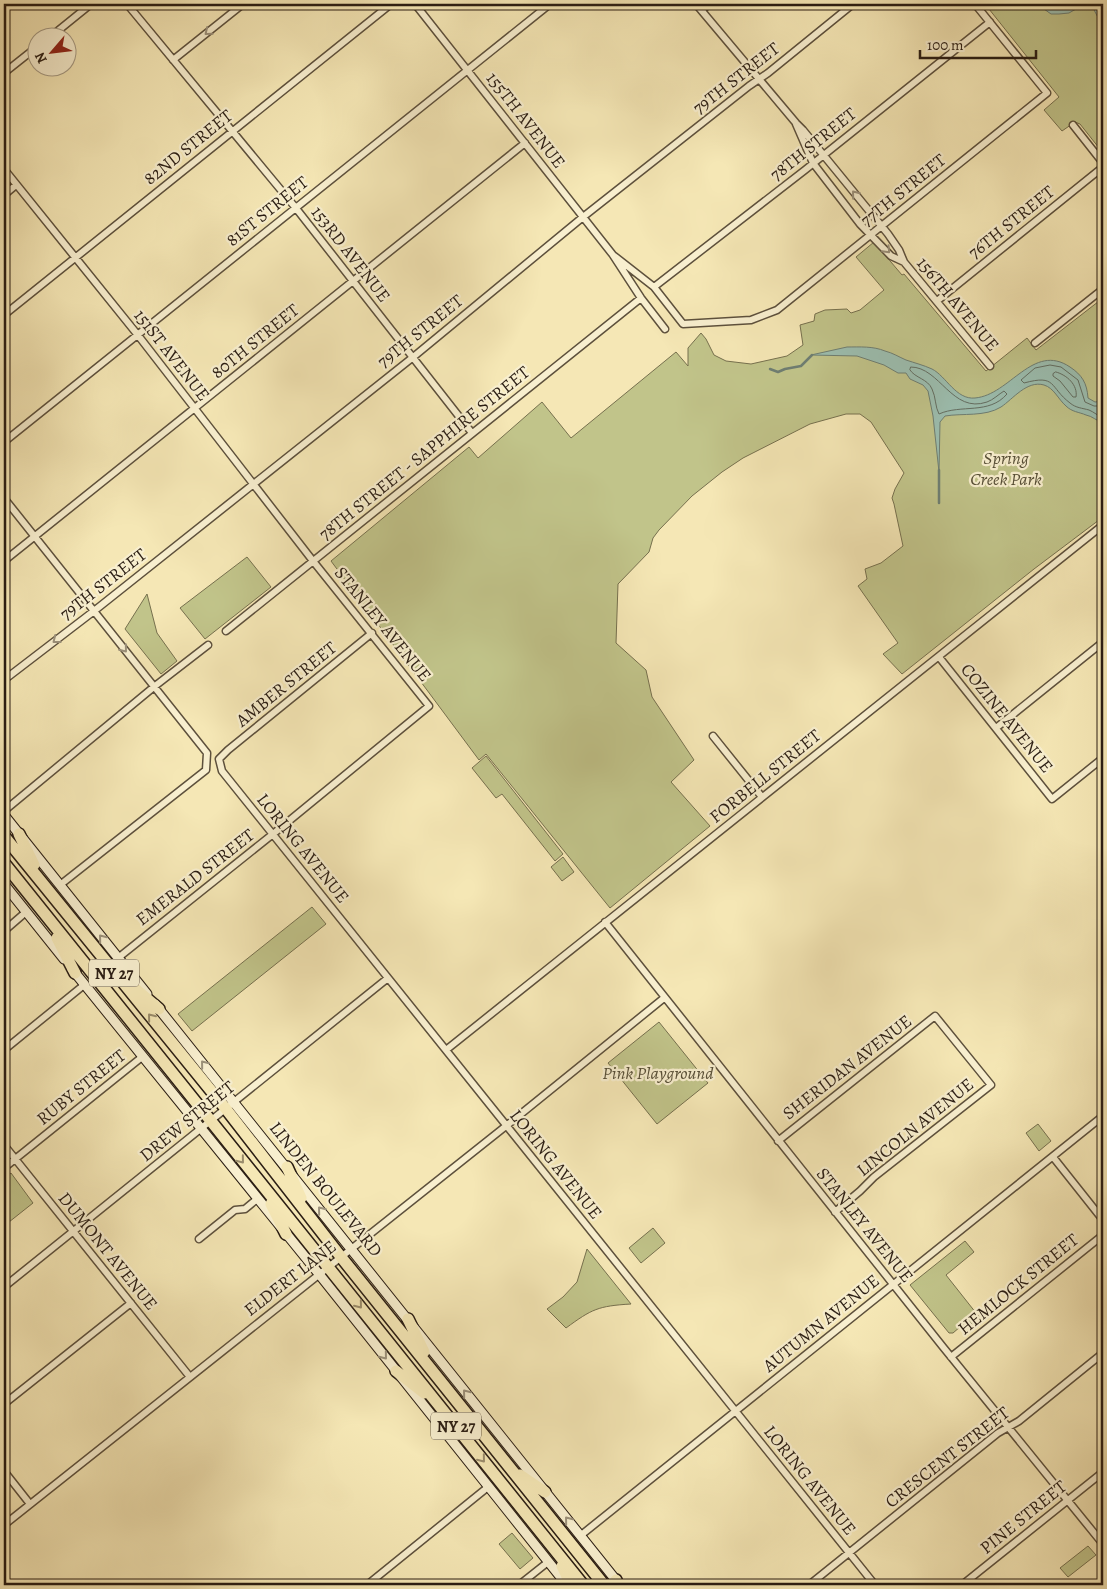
<svg xmlns="http://www.w3.org/2000/svg" width="1107" height="1589" font-family="Alegreya,serif">
  <style>
    .green { fill: #c1c48a; stroke: #76704e }
    .water { fill: #9cbfb1; stroke: #6e7e72 }
    .lines { fill: none; stroke-linecap: round; stroke-linejoin: round }
    .shore { stroke: #636e62; stroke-width: 1 }
    .stream { stroke: #6e7e72; stroke-width: 2.5 }
    .street-casing { stroke: #5d503c; stroke-width: 9 }
    .secondary-casing { stroke: #2a1d13; stroke-width: 11 }
    .highway-casing { stroke: #2a1d13; stroke-width: 14 }
    .street { stroke: #f8efcf; stroke-width: 6 }
    .secondary { stroke: #f8efcf; stroke-width: 9 }
    .highway { stroke: #f5e7b5; stroke-width: 11 }
    .oneway { stroke: #9b907a }
    .oneway2 { stroke: #9a8c6c }
    .labels { text-anchor: middle; stroke-width: 4.5; stroke-linejoin: round; paint-order: stroke }
    .shield { fill: #f8efcf; stroke: #685c4b; stroke-width: 1 }
    .shield-label { font-size: 16px; font-weight: bold; fill: #2a1d13 }
    .street-label { font-size: 18px; fill: #2a1d13; stroke: #f8efcf }
    .park-label { font-size: 18px; font-style: italic; fill: #574f37; stroke: #f8efcf }
  </style>
  <rect width="100%" height="100%" fill="#f5e7b5"/>
  <filter id="stains"><feTurbulence type="fractalNoise" baseFrequency=".004" numOctaves="4"/><feColorMatrix values="0 0 0 0 .2 0 0 0 0 .09 0 0 0 0 .02 0 0 0 .5 -.17"/></filter>
  <radialGradient id="worn" r=".72"><stop offset=".6" stop-color="#630" stop-opacity="0"/><stop offset="1" stop-color="#630" stop-opacity=".3"/></radialGradient>
  <path class="green" d="M985,4h118v149l-23,-29 -5,-2 -13,9 -18,-21 15,-13z
    M874,242l28,33 2,-1 82,97 41,-33 9,12 67,-52v219l-69,52 -132,105 -19,-20 15,-11 -40,-57 9,-7 -2,-10 16,-6 22,-17 -9,-42 -2,-6 3,-9 9,-16 -33,-51 -11,-8h-14l-36,10 -67,34 -21,14 -30,24 -33,34 -6,8 -4,14 -31,32 -2,59 30,27 6,27 42,63 -23,22 39,44 -100,82 -124,-154 -7,6 -148,-199 138,-114 9,11 64,-56 29,36 105,-86 12,14v-18l13,-15 5,6 8,16 12,6 25,3 36,-8 16,-11 -3,-20 14,-4 1,-7 10,-4 22,-1 4,4 9,-3 24,-20 -28,-33z
    M247,557l24,30 -66,52 -25,-31z
    M147,594l10,39 20,28 -16,13 -36,-45z
    M486,756l77,98 -8,7 -53,-67 -6,4 -24,-30z
    M563,857l11,15 -12,9 -11,-14z
    M312,907l14,17 -134,107 -14,-17z
    M659,1022l49,61 -51,41 -49,-61z
    M1038,1124l13,17 -12,10 -13,-18z
    M11,1173l22,30 -29,23v-47z
    M653,1228l12,15 -24,20 -12,-15z
    M965,1241l9,11 -28,23 34,43 -8,6 -4,-4 -15,13h-4l-39,-48z
    M587,1249l44,55c-33,2 -39,5 -65,24l-19,-19 16,-12 14,-15z
    M512,1533l21,25 -13,11 -21,-25z
    M1088,1546l8,9 -28,22 -8,-9z"/>
  <path class="water" d="M1037,4h66v23l-10,-19 -10,-3 -14,8 -10,1h-8z
    M847,347c13,0 26,-1 38,4 8,2 14,6 21,9 9,3 17,5 26,9 14,7 24,31 43,29 35,-3 58,-56 95,-31 12,8 17,16 18,31l7,4 8,-1v22c-6,-2 -11,-7 -17,-8 -7,-3 -14,-3 -20,-9 -8,-7 -12,-18 -22,-21 -17,-5 -31,14 -43,22 -16,10 -38,6 -56,9l-5,6 -1,50 -6,-56 -5,-25 -5,-6 -13,-6 -4,-6h-8l-14,-8 -27,-9 -46,-1z"/>
  <g class="lines">
    <path class="shore" d="M911,367c29,0 41,47 76,35 6,-2 12,-8 17,-11l3,3c-18,21 -46,10 -68,20 -4,-7 -3,-17 -7,-25 -4,-10 -17,-11 -22,-19z
      M1056,372c11,3 22,13 20,25h-3l-13,-16 -7,-5v-2z
      M1103,406h-9l-9,-4 -7,-22 -17,-13 -11,-2 -15,3 -14,12 3,3c33,-9 25,4 46,20 6,5 12,5 19,7 5,2 9,6 14,8"/>
    <path class="stream" d="M770,369l8,3 7,-3 16,-3 11,-11
      M939,470v33"/>
    <g class="street-casing">
      <path id="street" d="M127,4l168,203 177,226
        M415,4l198,251 28,43 24,31
        M696,4l100,119 7,7 85,104 11,16 5,12 86,104
        M701,10l9,-6
        M49,38l42,-34
        M173,60l70,-56
        M4,73l34,-27
        M796,124l17,39 47,61 31,32 13,6
        M1073,125l30,38
        M4,169l133,165 176,227 116,145 -156,128 -155,124
        M4,195l12,-10
        M613,255l41,32 29,37 68,-4 26,-10 270,-217 -72,-89
        M654,287l151,-117 185,-148
        M937,301l166,-134
        M4,315l387,-311
        M1035,343l68,-54
        M4,442l546,-438
        M4,498l203,255 -1,17 -146,115
        M4,561l521,-418
        M226,631l415,-333
        M372,633l-144,117 -9,9 3,12 653,814
        M939,657l113,142 51,-41
        M4,680l90,-69 318,-253 171,-141 166,-131 19,-13 85,-69
        M996,728l107,-86
        M713,736l49,61
        M4,811l151,-125 53,-41
        M605,922l338,425 160,197
        M4,931l22,-19
        M4,1050l80,-65
        M446,1050l657,-525
        M778,1141l157,-125 56,69 -117,92 -14,14 -25,21
        M4,1145l186,232
        M1053,1157l50,63
        M4,1168l138,-111
        M199,1239l36,-29 10,-1 12,-10
        M4,1287l384,-309
        M951,1357l152,-122
        M4,1404l127,-101
        M4,1471l26,33
        M4,1525l502,-399 158,-128
        M580,1536l523,-420
        M367,1585l121,-98
        M519,1585l29,-23
        M809,1585l189,-152 21,-12 84,-68
        M962,1585l141,-113"/>
    </g>
    <g class="secondary-casing">
      <path id="secondary" d="M4,815l143,179
        M4,884l60,75
        M72,969l247,305 248,311
        M155,1004l464,580"/>
    </g>
    <g class="highway-casing">
      <path id="highway" d="M19,834l15,31
        M4,836l222,273 115,148 263,328
        M4,863c192,241 386,481 579,722
        M57,938l18,35
        M132,986l27,23
        M287,1167l14,31
        M271,1204l15,30
        M408,1319l16,33
        M396,1371l28,22
        M520,1475l25,17
        M562,1566l9,19
        M616,1580l2,5"/>
    </g>
    <use href="#street" class="street"/>
    <use href="#secondary" class="secondary"/>
    <use href="#highway" class="highway"/>
  </g>
  <defs><path id="oneway-chevron" d="M-2-3.5L2.5 0L-2 3.5" fill="none" stroke-width="1.6" stroke-linecap="round" stroke-linejoin="round" transform="scale(1.25)"/></defs>
  <g class="oneway">
    <use href="#oneway-chevron" transform="translate(208 32) rotate(141)"/>
    <use href="#oneway-chevron" transform="translate(855 194) rotate(-129)"/>
    <use href="#oneway-chevron" transform="translate(887 250) rotate(47)"/>
    <use href="#oneway-chevron" transform="translate(56 640) rotate(142)"/>
    <use href="#oneway-chevron" transform="translate(124 649) rotate(51)"/>
    <use href="#oneway-chevron" transform="translate(102 938) rotate(-129)"/>
    <use href="#oneway-chevron" transform="translate(204 1064) rotate(-129)"/>
    <use href="#oneway-chevron" transform="translate(321 1210) rotate(-129)"/>
    <use href="#oneway-chevron" transform="translate(384 1356) rotate(51)"/>
    <use href="#oneway-chevron" transform="translate(466 1393) rotate(-129)"/>
    <use href="#oneway-chevron" transform="translate(568 1520) rotate(-129)"/>
  </g>
  <g class="oneway2">
    <use href="#oneway-chevron" transform="translate(151 1017) rotate(-129)"/>
    <use href="#oneway-chevron" transform="translate(241 1160) rotate(51)"/>
    <use href="#oneway-chevron" transform="translate(359 1305) rotate(51)"/>
    <use href="#oneway-chevron" transform="translate(482 1459) rotate(51)"/>
  </g>
  <g class="labels">
    <g class="shield">
      <rect x="89" y="959.5" width="50" height="27" rx="4"/>
      <rect x="431" y="1412.5" width="50" height="27" rx="4"/>
    </g>
    <g class="shield-label">
      <text x="114" y="979">NY 27</text>
      <text x="456" y="1432">NY 27</text>
    </g>
    <g class="street-label">
      <text transform="translate(736 78) rotate(-38)" y="6">79TH STREET</text>
      <text transform="translate(526 120) rotate(52)" y="6">155TH AVENUE</text>
      <text transform="translate(813 144) rotate(-39)" y="6">78TH STREET</text>
      <text transform="translate(188 147) rotate(-39)" y="6">82ND STREET</text>
      <text transform="translate(903 190) rotate(-39)" y="6">77TH STREET</text>
      <text transform="translate(267 211) rotate(-39)" y="6">81ST STREET</text>
      <text transform="translate(1011 222) rotate(-39)" y="6">76TH STREET</text>
      <text transform="translate(351 254) rotate(52)" y="6">153RD AVENUE</text>
      <text transform="translate(958 304) rotate(50)" y="6">156TH AVENUE</text>
      <text transform="translate(420 331) rotate(-39)" y="6">79TH STREET</text>
      <text transform="translate(255 341) rotate(-39)" y="6">80TH STREET</text>
      <text transform="translate(172 355) rotate(52)" y="6">151ST AVENUE</text>
      <text transform="translate(424 453) rotate(-39)" y="6">78TH STREET - SAPPHIRE STREET</text>
      <text transform="translate(103 584) rotate(-38)" y="6">79TH STREET</text>
      <text transform="translate(383 624) rotate(51)" y="6">STANLEY AVENUE</text>
      <text transform="translate(286 684) rotate(-39)" y="6">AMBER STREET</text>
      <text transform="translate(1007 718) rotate(51)" y="6">COZINE AVENUE</text>
      <text transform="translate(765 776) rotate(-39)" y="6">FORBELL STREET</text>
      <text transform="translate(303 848) rotate(51)" y="6">LORING AVENUE</text>
      <text transform="translate(195 877) rotate(-38)" y="6">EMERALD STREET</text>
      <text transform="translate(847 1067) rotate(-38)" y="6">SHERIDAN AVENUE</text>
      <text transform="translate(81 1087) rotate(-39)" y="6">RUBY STREET</text>
      <text transform="translate(187 1121) rotate(-39)" y="6">DREW STREET</text>
      <text transform="translate(915 1127) rotate(-39)" y="6">LINCOLN AVENUE</text>
      <text transform="translate(556 1164) rotate(51)" y="6">LORING AVENUE</text>
      <text transform="translate(326 1189) rotate(51)" y="6">LINDEN BOULEVARD</text>
      <text transform="translate(865 1225) rotate(51)" y="6">STANLEY AVENUE</text>
      <text transform="translate(108 1251) rotate(51)" y="6">DUMONT AVENUE</text>
      <text transform="translate(290 1278) rotate(-38)" y="6">ELDERT LANE</text>
      <text transform="translate(1018 1284) rotate(-39)" y="6">HEMLOCK STREET</text>
      <text transform="translate(821 1323) rotate(-39)" y="6">AUTUMN AVENUE</text>
      <text transform="translate(947 1457) rotate(-38)" y="6">CRESCENT STREET</text>
      <text transform="translate(810 1480) rotate(51)" y="6">LORING AVENUE</text>
      <text transform="translate(1023 1517) rotate(-39)" y="6">PINE STREET</text>
    </g>
    <g class="park-label">
      <text x="1006" y="464">Spring<tspan x="1006" dy="21">Creek Park</tspan></text>
      <text x="658" y="1079">Pink Playground</text>
    </g>
  </g>
  <rect width="1107" height="1589" fill="none" stroke="#f5e7b5" stroke-width="20"/>
  <rect x="5" y="5" width="1097" height="1579" fill="none" stroke="#2a1d13" stroke-width="2.5"/>
  <rect x="10" y="10" width="1087" height="1569" fill="none" stroke="#2a1d13"/>
  <g transform="translate(52 52) rotate(242)"><circle r="24" fill="#f8efcf" stroke="#a69b84"/>
  <path d="M0-4L9 19L0 12L-9 19Z" fill="#8f2418"/>
  <text y="-8" font-size="14" font-weight="bold" text-anchor="middle" fill="#2a1d13">N</text>
  </g>
  <path d="M920 50v8h116v-8" fill="none" stroke="#2a1d13" stroke-width="2.5"/>
  <text x="927" y="50" font-size="15" fill="#2a1d13" stroke="#f8efcf" stroke-width="4" paint-order="stroke">100 m</text>
  <rect width="100%" height="100%" filter="url(#stains)"/>
  <rect width="100%" height="100%" fill="url(#worn)"/>
</svg>
